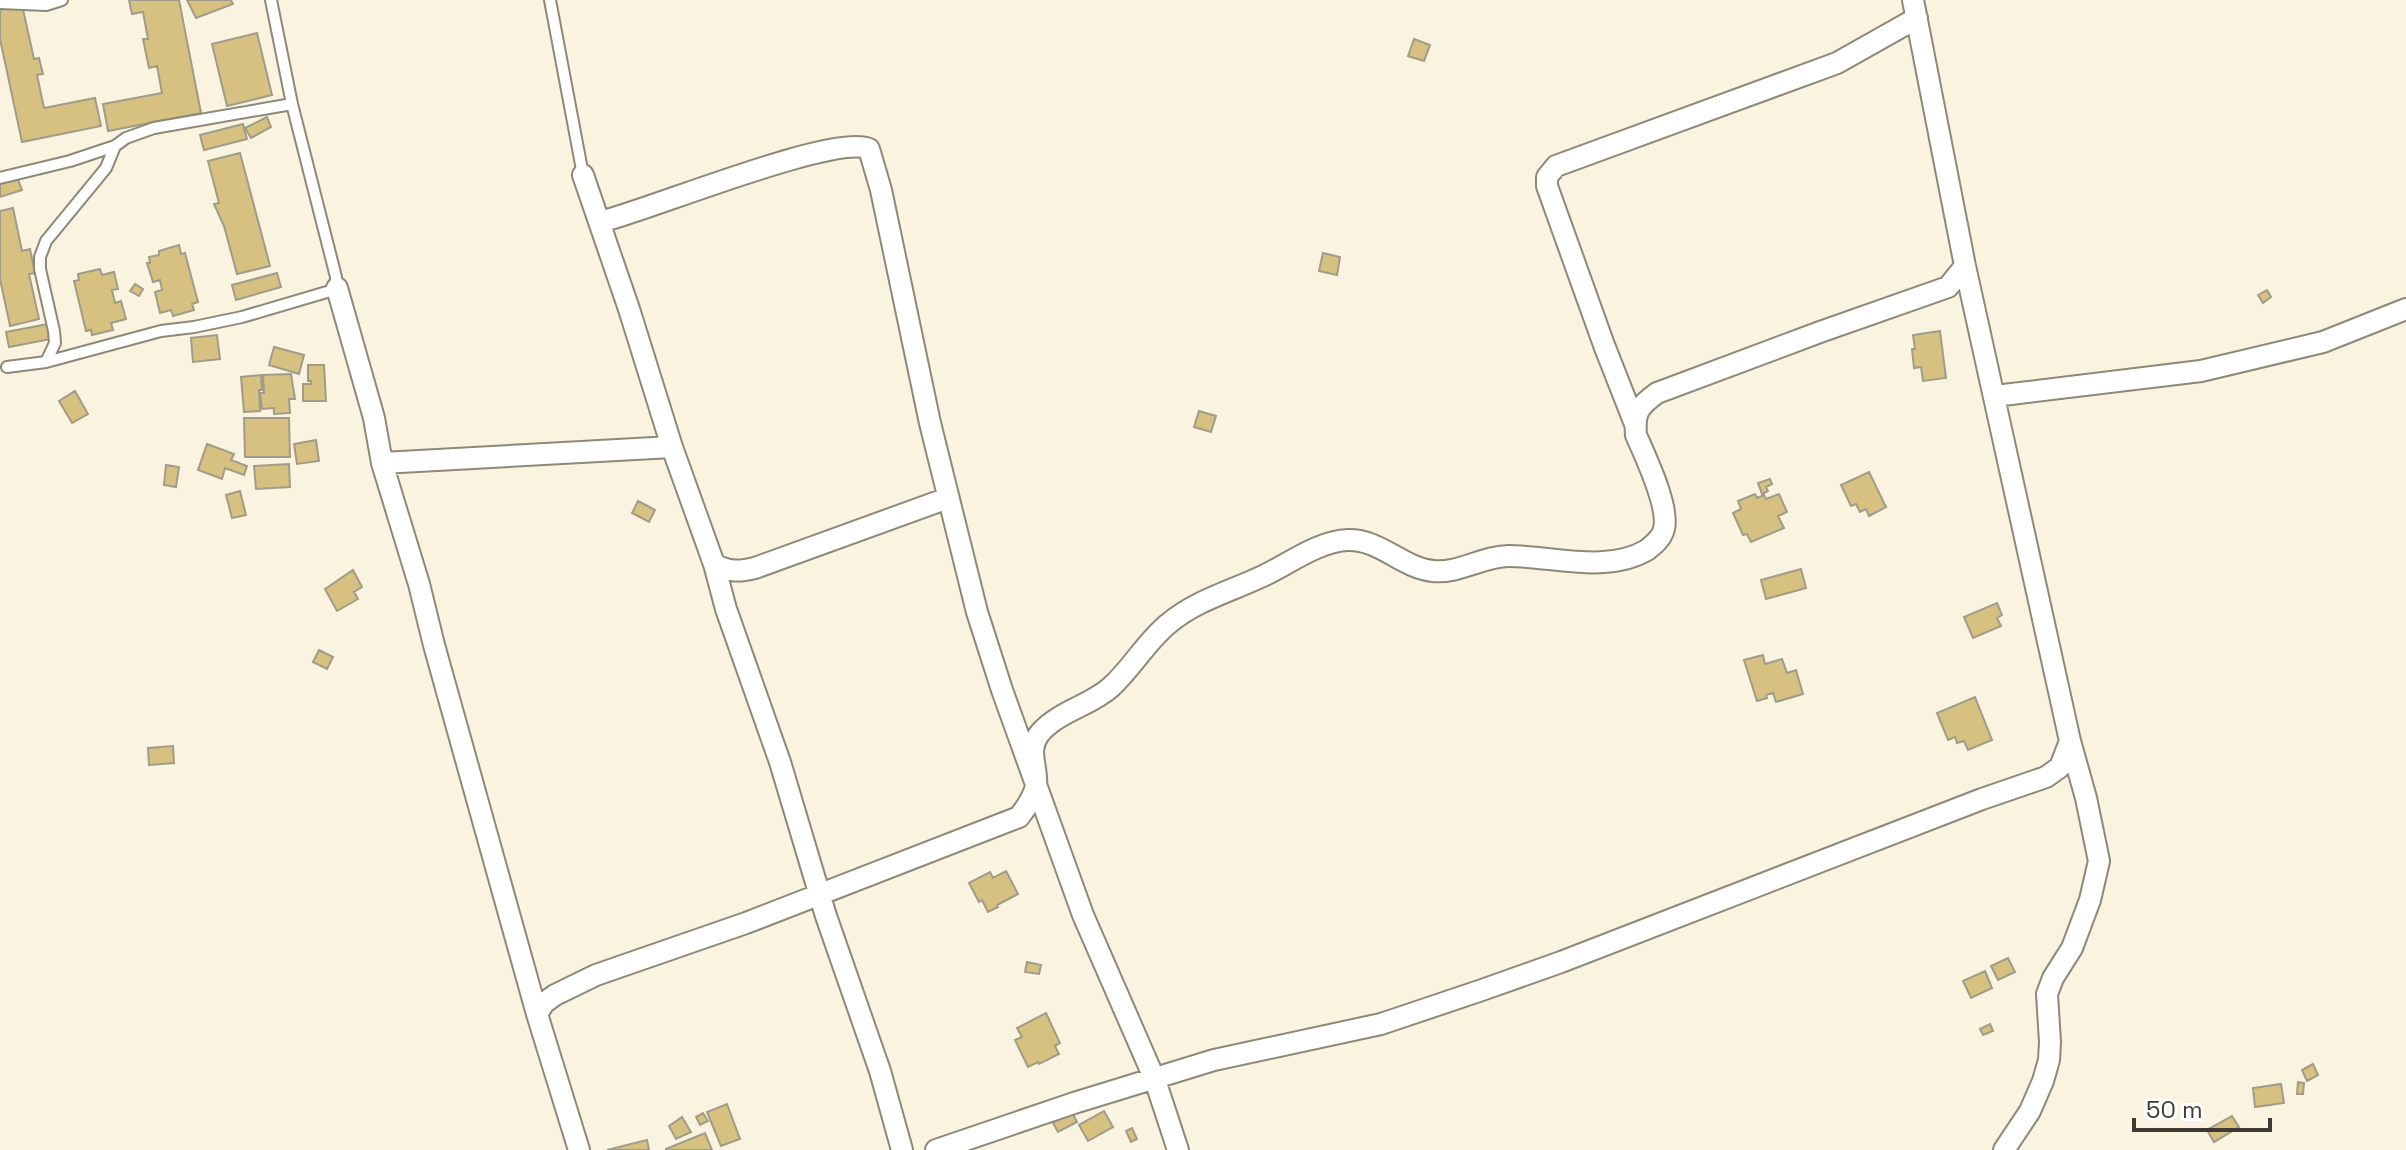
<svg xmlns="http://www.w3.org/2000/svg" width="2406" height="1150" font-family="'Space Grotesk',sans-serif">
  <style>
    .building { fill: #d6c180; stroke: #a19c8a; stroke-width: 2 }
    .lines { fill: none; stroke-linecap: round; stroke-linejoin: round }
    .lane-casing { stroke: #8e8877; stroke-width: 14 }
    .street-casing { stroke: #8e8877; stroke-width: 24 }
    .lane { stroke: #fff; stroke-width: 10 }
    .street { stroke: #fff; stroke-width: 20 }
  </style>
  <rect width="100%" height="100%" fill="#f9f3e0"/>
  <path class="building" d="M129,0h50l22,113 -93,18 -5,-27 59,-11 -5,-27 -8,2 -6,-29h5l-5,-27 -11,2z
    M187,0h44l2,4 -37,14z
    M22,5l12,54 5,-1 4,16 -6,1 7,33 51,-10 6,28 -79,16 -22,-103v-29z
    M257,33l15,62 -45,11 -15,-62z
    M1414,39l16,6 -6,16 -16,-5z
    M267,117l4,10 -20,11 -6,-10z
    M243,124l4,15 -43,11 -4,-15z
    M240,153l30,113 -33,8 -13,-48 -10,-22 5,-1 -11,-42z
    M16,174l6,16 -22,7v-18z
    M13,208l9,43 8,-2 5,24 -6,1 10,45 -29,7 -10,-47v-68z
    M179,245l2,9 4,-1 13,49 -6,2 2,6 -21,6 -2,-6 -11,3 -5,-21 7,-2 -2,-10 -7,2 -6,-19h3l-1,-6 10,-2v-4z
    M1323,253l17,4 -3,18 -18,-4z
    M100,269l2,6 12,-3 4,17 -6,1 3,13 6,-2 5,18 -15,4 2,7 -21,5 -1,-5 -5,1 -12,-50 5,-1 -1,-6z
    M277,273l4,14 -45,13 -4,-15z
    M135,284l8,5 -4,7 -9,-5z
    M2267,290l4,7 -8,6 -5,-8z
    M48,324l3,15 -42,8 -3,-15z
    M1940,331l6,47 -23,3 -2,-14 -7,1 -2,-19h3l-2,-14z
    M217,335l3,24 -27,3 -2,-24z
    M274,347l30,8 -5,19 -30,-9z
    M308,365h16l2,36h-23v-17h8v-3h-3z
    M291,374l4,25h-6l1,14 -16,1v-6l-12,1 -2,-16h4l-1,-18z
    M261,375l1,15h-3l1,21 -16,1 -3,-35z
    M75,391l13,23 -16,9 -13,-22z
    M1199,411l17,5 -5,16 -17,-5z
    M244,418h45l1,39h-45z
    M316,440l3,21 -22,3 -3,-20z
    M207,444l27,10 -3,6 16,6 -3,9 -19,-7 -3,11 -24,-9z
    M289,464l1,23 -34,2 -2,-23z
    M166,465l13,2 -3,20 -12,-2z
    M1869,472l17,35 -17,9 -3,-7 -6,3 -4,-8 -5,2 -10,-21z
    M1770,479l2,5 -6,3 2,4 -6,3 -4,-11z
    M240,491l6,24 -14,3 -6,-23z
    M1755,494l2,4 7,-3 2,4 13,-5 8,18 -9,4 6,12 -33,14 -4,-8 -4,1 -10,-22 8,-4 -3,-8z
    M638,501l17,9 -6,12 -17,-9z
    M1801,569l5,19 -40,11 -5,-19z
    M353,570l9,17 -8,5 4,7 -21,12 -12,-22z
    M1997,603l5,12 -5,3 4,8 -28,12 -9,-21z
    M319,650l14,7 -6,12 -14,-7z
    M1763,655l2,9 17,-5 5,14 9,-3 7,24 -27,8 -3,-9 -7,2 1,3 -10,3 -13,-41z
    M1975,697l17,43 -24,10 -4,-9 -7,2 -2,-6 -7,3 -11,-27z
    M173,746l1,17 -25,2 -1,-17z
    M1006,871l12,23 -21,11 1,2 -10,5 -6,-12 -3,2 -10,-19 21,-11 3,6z
    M2008,958l7,14 -17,8 -7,-14z
    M1027,962l14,3 -2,9 -14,-2z
    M1985,971l7,17 -21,10 -8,-17z
    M1046,1013l14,30 -5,3 4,8 -20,10 -1,-2 -10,5 -13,-27 7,-3 -5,-9z
    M1990,1024l3,7 -10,4 -3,-6z
    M2313,1064l5,11 -11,6 -5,-11z
    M2298,1082l6,1 -1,11h-6z
    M2281,1084l3,19 -29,4 -2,-19z
    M727,1104l13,35 -19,7 -14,-34z
    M1104,1111l9,16 -25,14 -9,-16z
    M1072,1112l5,10 -19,10 -5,-9z
    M703,1113l5,8 -8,4 -4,-8z
    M2232,1116l7,11 -25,15 -7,-12z
    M682,1117l9,15 -15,7 -7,-13z
    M1132,1128l5,11 -6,3 -5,-11z
    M705,1133l7,17h-46v-1z
    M647,1140l2,10h-42z"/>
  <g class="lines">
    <g class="lane-casing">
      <path id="lane" d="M550,0l33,175
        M0,3l46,2 16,-5
        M0,178l70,-17 45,-15
        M46,362l9,-19 -1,-12 -14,-62v-12l6,-16 60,-73 9,-22 11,-8 28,-10 138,-24
        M7,367l39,-5 115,-31 33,-4 48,-10 95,-28 -1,-12 -44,-173 -21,-104"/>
    </g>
    <g class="street-casing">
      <path id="street" d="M1913,0l52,266 105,475 16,57 13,63 -9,39 -18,48 -19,30 -6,16 3,48 -1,18 -6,21 -13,30 -26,39
        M583,175l46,134 43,138 42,117 12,45 54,153 46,154 54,155 22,79
        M600,222c47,-11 235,-89 269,-73l12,41 49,233 47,189 25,78 81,225 72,165 23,70
        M337,288l37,130 8,45 37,121 15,61 103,369
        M1995,396l206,-25 122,-29 83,-33
        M1635,424l-31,-79 -57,-159v-9l9,-11 281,-103 80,-45
        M382,463l290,-16
        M714,564c15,8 24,8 41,4l193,-70
        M579,1150l-42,-136 7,-11 11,-8 41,-20 150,-52 273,-106c7,-9 15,-20 17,-32 2,-18 -10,-35 4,-52 19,-22 50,-27 71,-46 21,-19 35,-45 57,-63 28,-24 64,-33 97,-49 25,-12 54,-34 83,-35 32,-1 54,28 85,31 25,3 50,-15 76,-15 44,0 97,18 138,-6 6,-5 13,-10 16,-18 9,-21 -18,-76 -27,-97 -2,-23 3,-29 21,-42l163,-61 128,-45 17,-21
        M936,1150l138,-47 140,-43 167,-36 101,-34 79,-28 421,-163 64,-22 14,-10 10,-26"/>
    </g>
    <use href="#lane" class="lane"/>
    <use href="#street" class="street"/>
  </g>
  <path d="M2134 1118v12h136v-12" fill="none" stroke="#3d3a33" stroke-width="4"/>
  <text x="2146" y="1118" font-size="24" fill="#3d3a33" stroke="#ffffff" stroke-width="6" paint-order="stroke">50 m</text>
</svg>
